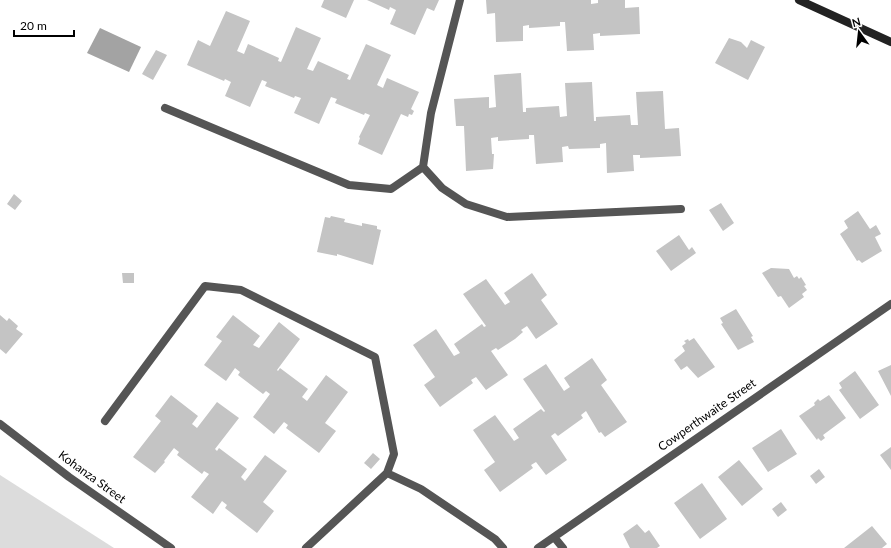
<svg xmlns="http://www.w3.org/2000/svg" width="891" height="548" font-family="Lato,sans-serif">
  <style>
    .green { fill: #dcdcdc }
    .water { fill: #a3a3a3 }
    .building { fill: #c4c4c4 }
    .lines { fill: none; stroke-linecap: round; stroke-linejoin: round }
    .lane { stroke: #555; stroke-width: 8 }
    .street { stroke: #555; stroke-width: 8 }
    .secondary { stroke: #222; stroke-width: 8 }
    .labels { text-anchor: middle; stroke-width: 3; stroke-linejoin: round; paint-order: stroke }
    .street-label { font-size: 12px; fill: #000; stroke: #fff }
  </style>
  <rect width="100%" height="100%" fill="#fff"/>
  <path class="green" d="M0,475l114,73h-114z"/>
  <path class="water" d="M100,28l41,19 -12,25 -42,-19z"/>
  <path class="building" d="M324,0h30l-8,18 -25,-11z
    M367,0h72l-5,11 -7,-3 -12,27 -25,-11 6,-14 -6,-3 -1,3z
    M486,0h105v4l7,-1v-3h27v8l14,-1 1,27 -40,2v-3l-7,1 1,16 -27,1 -2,-29h-5v4l-31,2v-3l-6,1v15l-27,1 -1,-29 -8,1z
    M226,11l24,10 -13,30 7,3 4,-10 31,14 -1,3 3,1 15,-35 25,11 -14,31 6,2 5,-10 31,14 -2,4 3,1 16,-36 25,11 -14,30 6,3 4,-10 32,14 -8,17 3,2 -2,4 -3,-1 -1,3 -7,-3 -19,41 -24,-11 2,-6 -1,-1 11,-22 -5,-2 -1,2 -29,-12 2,-4 -6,-2 -12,27 -25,-11 7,-15 -6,-2 -1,2 -29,-12 2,-4 -5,-2 -12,27 -25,-11 6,-14 -6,-3 -1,2 -37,-16 11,-25 12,6z
    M729,38l12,4 6,6 4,-8 14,7 -17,33 -33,-17z
    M156,50l11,5 -14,25 -11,-6z
    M521,73l2,39h3v-4l33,-2 1,11 7,-1 -2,-33 27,-1 2,39h2v-4l34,-2 1,10h7l-2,-33 27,-1 2,38 14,-1 2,28 -41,2v-3h-7l1,16 -27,2 -1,-30 -6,1v4l-31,1 -1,-3 -6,1 1,15 -27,2 -2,-29h-5v4l-31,2v-4l-7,1 1,16h2l-1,15 -27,2 -2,-45h-8l-2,-27 35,-2v11l7,-1 -2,-32z
    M14,194l8,7 -7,9 -8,-6z
    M721,203l13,20 -11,8 -14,-21z
    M858,211l12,18 6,-4 5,9 -6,3 7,14 -20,12 -3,-3 -2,1 -17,-27 8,-6 -4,-7z
    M331,216l14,3 -1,3 18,4v-3l15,3v3l4,1 -8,35 -36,-11v2l-20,-4 8,-35 5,1z
    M679,235l10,15 3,-3 4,6 -25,18 -15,-20z
    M771,268l18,1 5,9 3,-2 2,3 2,-2 5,8 -2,1 3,4 -5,4 2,3 -15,11 -8,-12 -3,1 -16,-24z
    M122,273h12v10h-11z
    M532,273l15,22 -6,5 17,24 -22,15 -9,-13 -6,4 2,2 -8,7 -17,11 -2,-2 -5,3 17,24 -22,15 -10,-13 -5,3 2,3 -33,24 -16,-22 11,-8 -22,-32 23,-16 18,27 6,-3 -6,-9 28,-20 2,3 2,-1 -23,-32 23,-15 19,26 5,-3 -6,-9z
    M736,309l17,27 -2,1 3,5 -16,8 -17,-26 2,-1 -3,-5z
    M0,315l7,6 2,-3 9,8 -2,3 7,5 -17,20 -6,-5z
    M233,315l27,21 -7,9 6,3 20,-26 21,17 -23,31 1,1 2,-3 28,21 -6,8 5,4 19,-26 22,17 -23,31 11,8 -17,22 -33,-25 2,-3 -4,-3 -10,12 -21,-17 17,-23 -4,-3 -3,3 -25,-19 2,-3 -5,-4 -9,13 -22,-16 18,-24 -6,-4z
    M694,338l21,29 -17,11 -11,-12 -6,4 -7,-10 11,-9 -3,-5 4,-3 -2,-2 4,-2 1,2z
    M592,358l15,22 -6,5 26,37 -22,15 -4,-5 -2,1 -13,-22 -5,4 2,3 -25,18 -3,-3 -4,3 16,24 -21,15 -10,-13 -5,3 2,3 -33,24 -16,-22 11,-8 -22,-32 22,-15 19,26 5,-3 -6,-9 28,-20 3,3 1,-1 -22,-32 23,-15 18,27 6,-4 -6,-9z
    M891,365v31l-13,-25z
    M855,371l24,34 -19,14 -21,-29 3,-2 -3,-5z
    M171,395l27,21 -6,8 5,4 20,-26 22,16 -24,31 2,2 2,-3 28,21 -6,8 4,4 20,-26 22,16 -24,31 11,9 -17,22 -32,-25 2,-3 -5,-4 -9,13 -22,-17 18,-23 -5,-3 -2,3 -25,-19 2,-3 -5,-4 -10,13 1,1 -10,11 -22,-16 28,-36 -6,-5z
    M829,395l17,23 -23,17 2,3 -4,3 -3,-3 -1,2 -18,-24 16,-11 -1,-2 4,-4 2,2z
    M781,429l16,25 -29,18 -16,-24z
    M891,447v23l-11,-15z
    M373,453l7,6 -9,10 -7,-6z
    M739,460l24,29 -21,17 -24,-29z
    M819,469l6,8 -9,7 -6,-8z
    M702,483l25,36 -27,20 -26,-36z
    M781,502l6,8 -9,7 -6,-8z
    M637,524l8,9 4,-3 11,16 -3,2h-27l-7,-14z
    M872,526l15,18 -5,4h-38z"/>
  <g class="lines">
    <path class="lane" d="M165,108l184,77 42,4 32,-22 19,21 24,16 41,13 174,-8
      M423,167l8,-54 29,-113
      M105,421l100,-135 36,4 134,67 19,97 -7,19 -81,75
      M387,473l34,16 74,50 8,9"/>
    <path class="street" d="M0,424l69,53 102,71
      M554,537l9,11
      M538,548l353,-244"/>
    <path class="secondary" d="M799,0l92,42"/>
  </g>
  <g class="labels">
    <g class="street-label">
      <text transform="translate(707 415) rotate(-35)" y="4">Cowperthwaite Street</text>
      <text transform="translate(92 477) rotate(36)" y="4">Kohanza Street</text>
    </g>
  </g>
  <g transform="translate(859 32) rotate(345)" stroke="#ffffff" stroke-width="3" paint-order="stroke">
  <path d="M0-3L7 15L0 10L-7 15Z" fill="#000000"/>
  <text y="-6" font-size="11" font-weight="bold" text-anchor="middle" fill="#000000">N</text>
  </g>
  <path d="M14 30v6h60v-6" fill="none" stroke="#000000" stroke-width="2"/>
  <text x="20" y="30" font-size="12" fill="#000000" stroke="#ffffff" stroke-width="3" paint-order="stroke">20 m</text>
</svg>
